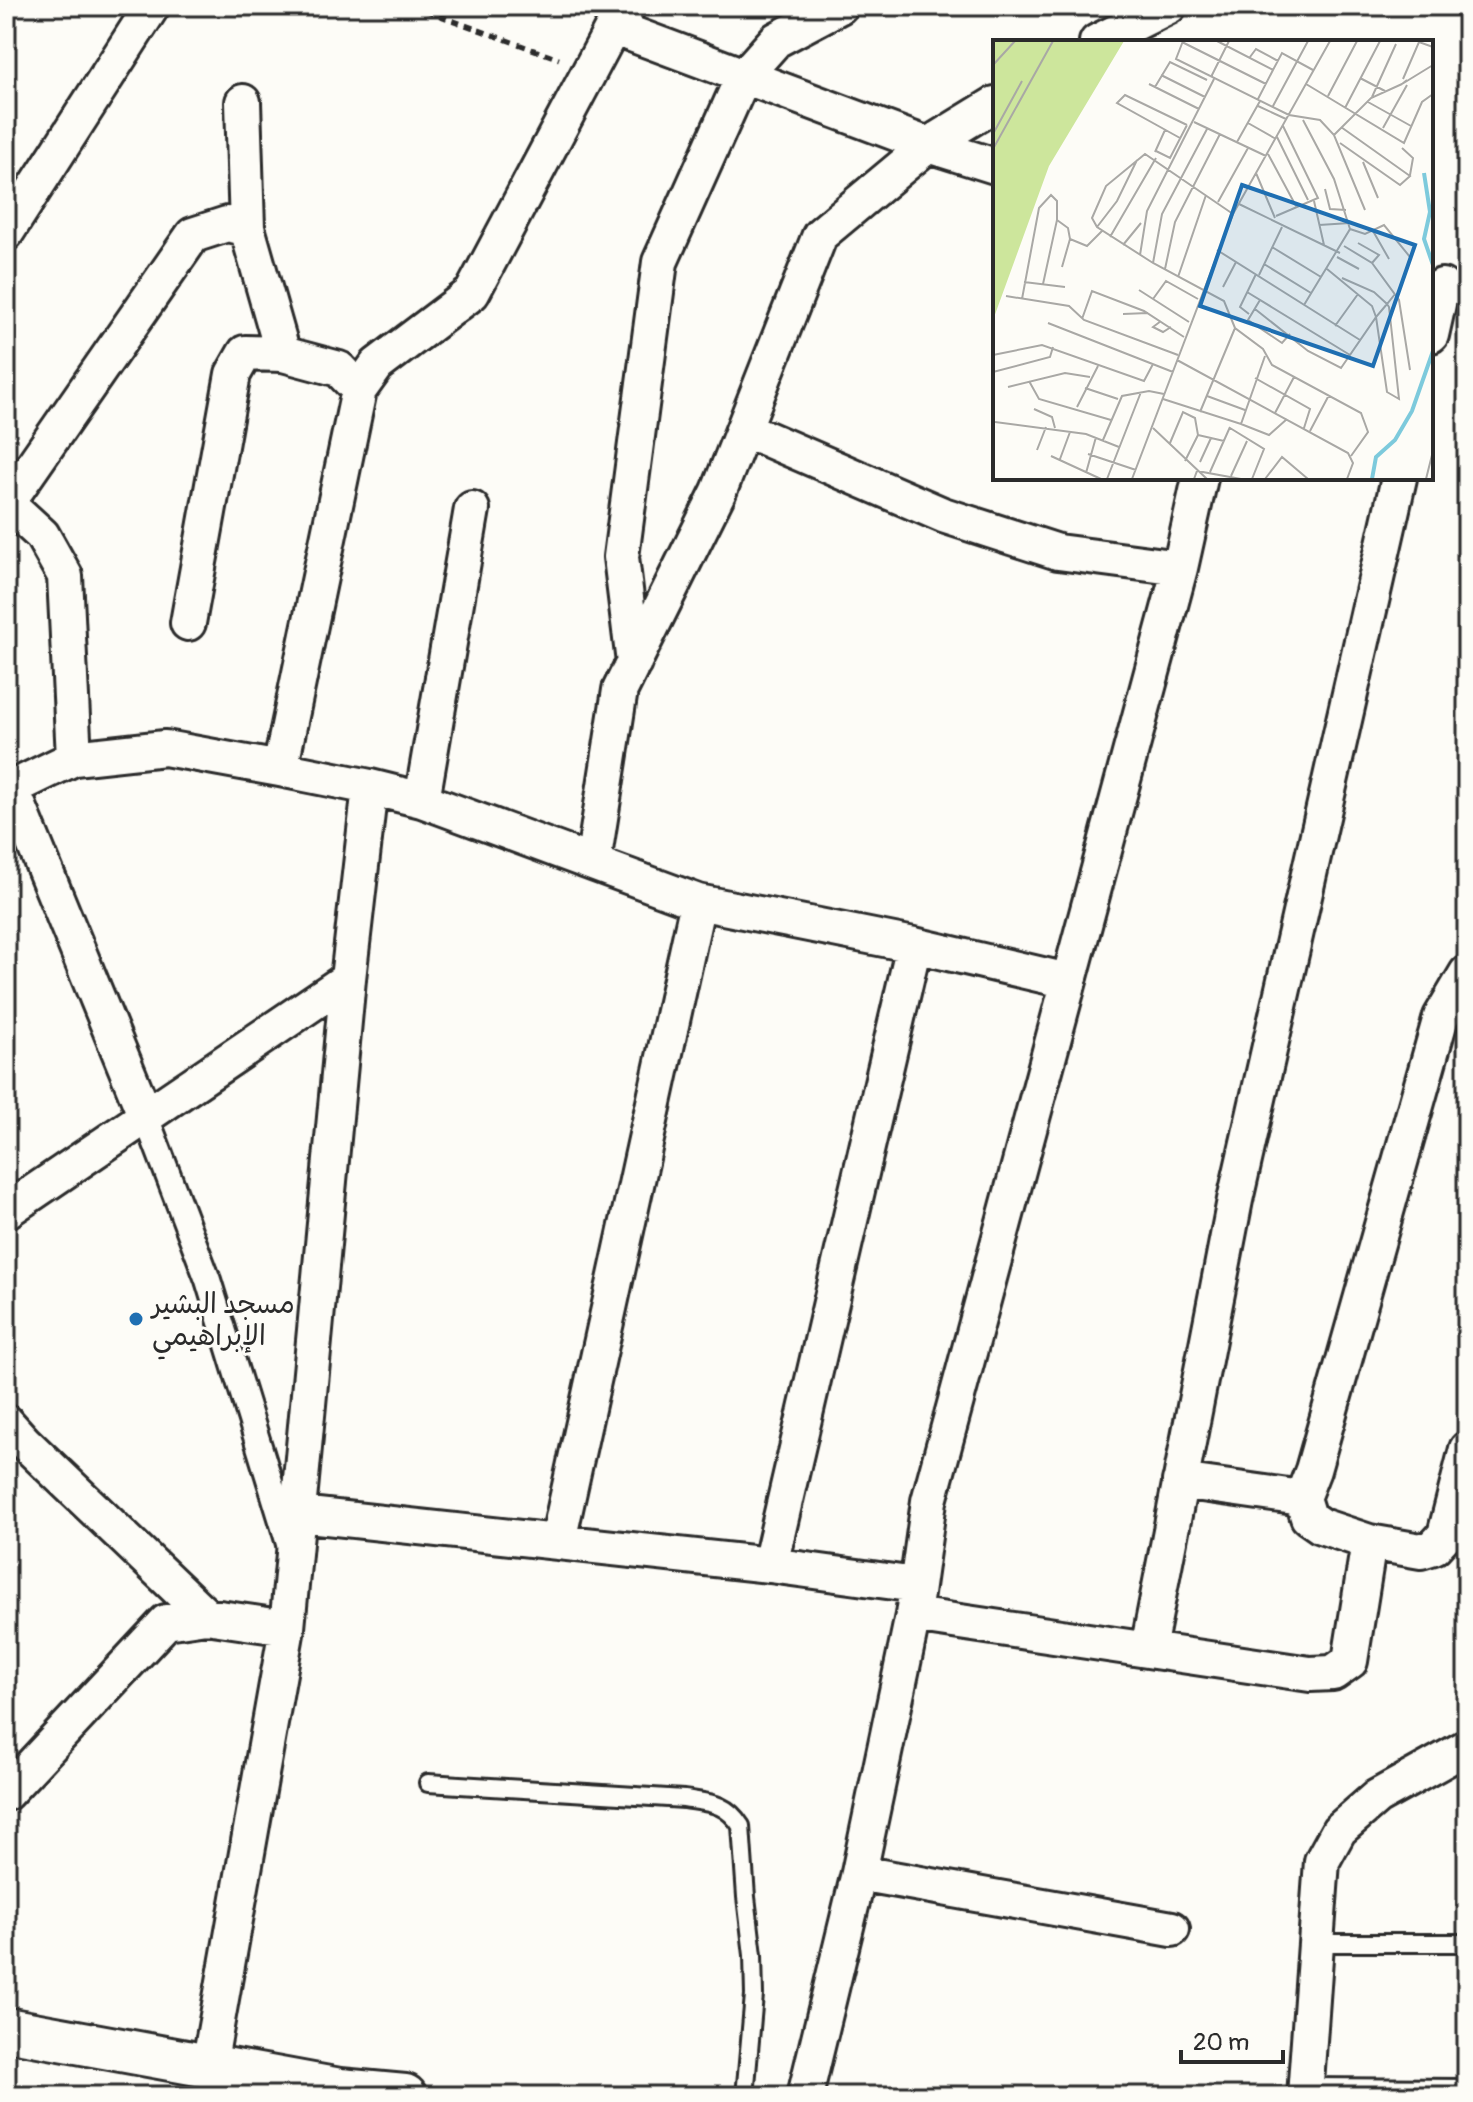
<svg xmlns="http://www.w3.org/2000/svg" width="1473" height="2102" font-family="Pangolin,'Playpen Sans Arabic',sans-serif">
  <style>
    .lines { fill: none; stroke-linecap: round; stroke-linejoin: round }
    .service-casing { stroke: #2b2b2b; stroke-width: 22 }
    .pedestrian-casing { stroke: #2b2b2b; stroke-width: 30 }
    .minor-casing { stroke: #2b2b2b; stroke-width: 40 }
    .tertiary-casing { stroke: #2b2b2b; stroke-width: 48 }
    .path { stroke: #2b2b2b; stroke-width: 5; stroke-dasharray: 8 6; stroke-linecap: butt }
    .service { stroke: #fdfcf7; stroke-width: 16 }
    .pedestrian { stroke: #fdfcf7; stroke-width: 24 }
    .minor { stroke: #fdfcf7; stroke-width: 34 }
    .tertiary { stroke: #fdfcf7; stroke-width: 42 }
    .poi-dot { fill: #1f6fb2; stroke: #fdfcf7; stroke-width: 3 }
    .labels { text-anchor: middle; stroke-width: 6; stroke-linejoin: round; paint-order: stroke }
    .poi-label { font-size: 28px; fill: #2b2b2b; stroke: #fdfcf7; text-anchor: start }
    .inset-river { fill: none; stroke: #7dcadc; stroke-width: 4 }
    .inset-road { fill: none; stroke: #a9a8a5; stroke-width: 2 }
    .view { fill: #1f6fb2; fill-opacity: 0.15; stroke: #1f6fb2; stroke-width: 4 }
    .inset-edge { fill: none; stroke: #2b2b2b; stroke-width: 4 }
  </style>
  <rect width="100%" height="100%" fill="#fdfcf7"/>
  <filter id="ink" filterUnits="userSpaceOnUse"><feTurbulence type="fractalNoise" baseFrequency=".0125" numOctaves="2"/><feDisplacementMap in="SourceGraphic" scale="16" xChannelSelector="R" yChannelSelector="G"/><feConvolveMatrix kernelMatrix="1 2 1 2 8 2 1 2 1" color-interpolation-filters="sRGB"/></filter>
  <g filter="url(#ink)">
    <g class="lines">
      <g class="service-casing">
        <path id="service" d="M428,1783l256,16c25,4 42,3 57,27l5,71 7,58 1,40 -9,101
          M1316,1943h151
          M1305,2087l162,1"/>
      </g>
      <g class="pedestrian-casing">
        <path id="pedestrian" d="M146,1117l62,163 82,267"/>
      </g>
      <g class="minor-casing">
        <path id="minor" d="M613,27l315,118 67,-41
          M1097,42l72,-36
          M243,102l4,126 36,126
          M6,233l146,-227
          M1431,335l11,-49
          M744,429l199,86 115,37 122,16
          M6,502l36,33 23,41 9,182
          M7,503l186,-268 34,-11 20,4
          M188,623l45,-249 12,-21 38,1 56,15 20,21
          M634,663l-13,-106 39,-295 83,-185 33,-37 64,-34
          M280,769l79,-379 18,-25 95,-72 141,-266 15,-21
          M11,787l135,330
          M6,791l68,-33 91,-10 115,21 90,18 52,13 276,102 216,43 154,36
          M422,800l50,-291
          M593,863l27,-173 99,-199 101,-256 108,-90 67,21
          M6,1211l342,-232
          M6,1422l18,20 182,174
          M1180,1481l122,17 6,19 13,9 48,16 52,9 13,-4 11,-12 22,-86
          M1302,1498l11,-28 128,-453 26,-44
          M299,1514l471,51 146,20
          M558,1541l140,-639
          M770,1565l144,-620
          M913,1615l397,59 23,-1 17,-12 19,-119
          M1148,1649l87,-449 164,-722
          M6,1793l160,-171 40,-6 81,12
          M859,1873l313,56
          M209,2066l78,-438 61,-649 22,-192
          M805,2096l54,-223 54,-258 16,-114 251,-933 20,-90
          M1305,2096l17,-235 17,-31 38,-33 90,-50"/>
      </g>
      <g class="tertiary-casing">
        <path id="tertiary" d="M6,2029l334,61 65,6"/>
      </g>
      <path class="path" d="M413,6l146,53"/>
      <use href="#service" class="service"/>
      <use href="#pedestrian" class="pedestrian"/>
      <use href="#minor" class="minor"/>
      <use href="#tertiary" class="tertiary"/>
    </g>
  </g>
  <circle class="poi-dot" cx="136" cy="1319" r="8"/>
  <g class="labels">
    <g class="poi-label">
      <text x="152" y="1313">مسجد البشير<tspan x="152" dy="32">الإبراهيمي</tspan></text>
    </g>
  </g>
  <g transform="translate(993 40)">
    <rect width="440" height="440" fill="#fdfcf7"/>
    <path d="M0,1h131l-75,125 -56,154z" fill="#cde69c"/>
    <path class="inset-river" d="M431,133l6,39 -6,27 9,26M379,439l4,-22 19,-17 17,-29 21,-60"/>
    <path class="inset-road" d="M190,1l-7,18 113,56 31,5 14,15 31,75M224,1l56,29 9,-17 31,17M189,2l84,42M257,17l6,-8 22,12M0,25l22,-24M168,35l44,22M218,37l18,-36M367,38l25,13M410,39l16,-37 14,5M414,40l-5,4 31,-19M156,44l50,25M313,44l98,59 18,-41 11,-8M162,47l15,-25 37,18M335,56l29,-55M379,57l24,-53M265,59l15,-29M375,62l43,24M265,66l28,13M280,66l35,-65M352,68l35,-67M310,80l31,59 16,50 -46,76M201,82l72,34M255,83l28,16M390,88l24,-43M0,94l29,-53M341,95l37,-37 31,-14M284,97l31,63M187,98l-63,-35 8,-8 62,30M244,102l23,-41M347,103l60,42 10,-9 -69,-49M409,108l11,10 -3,17M0,109l60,-108M163,111l14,7 17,-33M162,112l10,-22M275,114l28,52M370,122l15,36M263,133l19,45M332,149l5,20 16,1M321,161l10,44M225,162l30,-54M246,164l101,49M240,174l-88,-60 -39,32 -14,32 5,9 56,36 71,38 11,27 28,21 9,16 89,48 7,19 -17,24M283,176l42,-18 -35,-72M64,180l11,8 2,11 17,7 15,-15M326,185l31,-2M104,187l20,-26 20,-41M357,189l15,5 19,-9 26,32M380,191l16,28M117,197l46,-79M365,203l21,12 -7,8M130,205l18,-22M351,206l28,17 27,37 11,70M279,207l49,30M224,210l143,90M147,215l7,-44 67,-132M344,217l22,12M160,223l9,-49 45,-85M271,224l47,29M69,227l8,-28M172,229l10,-47 45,-88M266,235l23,-48M185,237l28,-82M349,238l32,14 13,12 2,3 10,92 -12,-7 -11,-75 11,-13 8,-10M31,242l41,5M230,247l13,-25M146,250l50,32M254,252l103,63M13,256l63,10 15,14 94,35M29,259l17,-91 12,-13 6,6v19l-14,64M160,259l13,-18 32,18M267,260l-12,20 34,23 8,-9M262,269l53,42 33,17 35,-51 -4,-11 -45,-37M130,274l25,-1M256,274l-9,-7 16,-33M89,279l10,-28 52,20 40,26M168,281l-8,6 10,5 8,-5M55,283l125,49M342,286l23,-32M0,315l49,-10 102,36 9,-17M184,320l171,93 5,10 -6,16M0,332l57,-15 3,-10M262,338l55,31 -6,19M36,341l10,18 72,21M15,347l57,-14 25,4M92,348l33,11M214,356l38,14M170,359l78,25 24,-68M84,367l21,-41M41,369l18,8 3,11M207,372l35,-84M282,373l19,-36M2,382l91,12 33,13M248,384l28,11 18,-16M160,388l54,51M237,388l34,21 -12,30M317,391l19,-36M205,395l26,6M110,400l19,-44 27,-5 15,3M177,403l13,-31 12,6 3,17 -13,26M44,410l9,-23M95,414l48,16M58,416l50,23M67,419l10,-27M207,422l11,-24M217,432l20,-45M93,433l10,-36M238,436l16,-35M114,439l34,-87M139,439l101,-265 97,-173M201,439l3,-8 44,8M272,439l17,-22 26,22M433,439l7,-28"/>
    <path class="view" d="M249,145l173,60 -42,121 -173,-60z"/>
    <rect width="440" height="440" class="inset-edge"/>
  </g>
  <rect width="1473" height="2102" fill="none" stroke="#fdfcf7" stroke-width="32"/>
  <rect x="16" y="16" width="1441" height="2070" fill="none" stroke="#2b2b2b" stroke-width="3" filter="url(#ink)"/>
  <path d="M1181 2050v12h102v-12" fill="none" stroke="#2b2b2b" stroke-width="4"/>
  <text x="1193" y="2050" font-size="24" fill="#2b2b2b" stroke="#fdfcf7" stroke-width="6" paint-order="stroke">20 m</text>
</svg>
